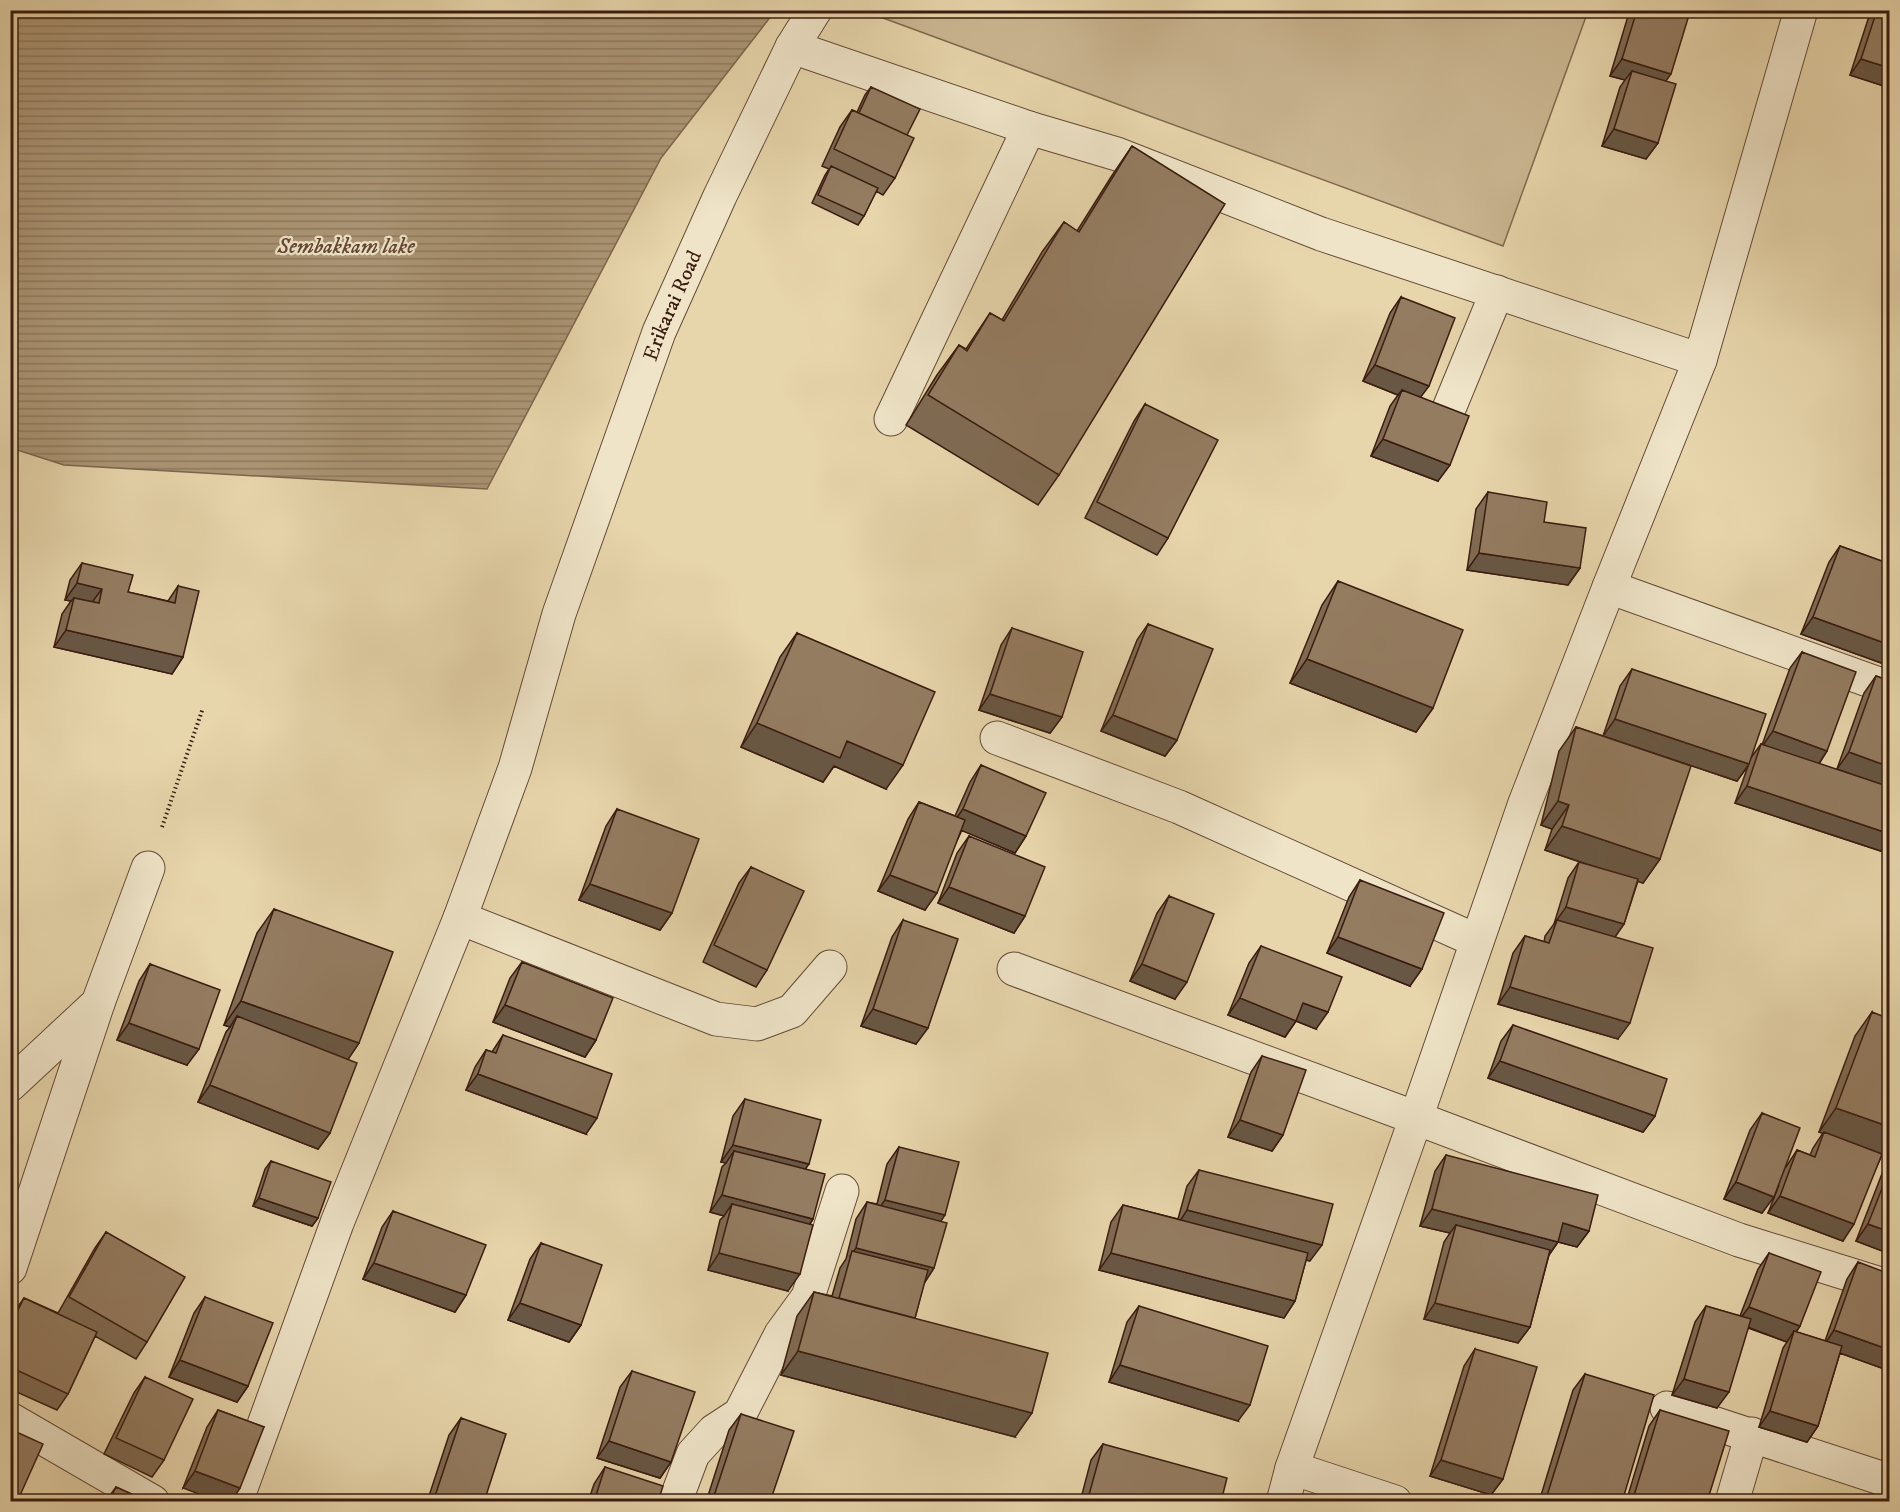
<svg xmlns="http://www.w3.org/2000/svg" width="1900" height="1512" font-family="'IM FELL DW Pica',serif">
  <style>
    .grass { fill: #cab691; stroke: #826950; stroke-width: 1.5 }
    .water { fill: url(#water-rules); stroke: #7e654d; stroke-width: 1.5 }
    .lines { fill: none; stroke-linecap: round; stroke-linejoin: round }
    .minor-casing { stroke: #654a37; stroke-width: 35 }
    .path { stroke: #3a1c10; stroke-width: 4; stroke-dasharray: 1.5 3; stroke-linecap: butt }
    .minor { stroke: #efe4c8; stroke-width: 33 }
    .wall { fill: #7f6b53; stroke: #3a1c10; stroke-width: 1.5 }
    .shaded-wall { fill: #685744; stroke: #3a1c10; stroke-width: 1.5 }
    .building { fill: #947c61; stroke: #3a1c10; stroke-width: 1.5 }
    .labels { text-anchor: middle; stroke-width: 4.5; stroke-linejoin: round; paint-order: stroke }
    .street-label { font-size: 21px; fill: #3a1c10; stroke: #efe4c8 }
    .water-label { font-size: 22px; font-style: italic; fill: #624734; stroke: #efe4c8 }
  </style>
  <defs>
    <pattern id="water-rules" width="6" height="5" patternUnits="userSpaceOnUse" patternTransform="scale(1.5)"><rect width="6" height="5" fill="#ac9676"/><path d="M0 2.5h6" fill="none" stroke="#8d7a5f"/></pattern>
  </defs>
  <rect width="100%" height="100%" fill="#e7d5ab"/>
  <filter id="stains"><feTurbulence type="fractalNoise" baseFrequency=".00333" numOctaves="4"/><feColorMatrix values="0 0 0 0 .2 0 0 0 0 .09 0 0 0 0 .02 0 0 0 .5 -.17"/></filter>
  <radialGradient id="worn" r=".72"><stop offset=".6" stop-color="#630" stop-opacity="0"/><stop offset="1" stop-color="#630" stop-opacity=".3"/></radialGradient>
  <path class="grass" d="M864,11h724l-85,235z"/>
  <path class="water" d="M10,11l1,-1 764,1 -114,147 -174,331 -423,-24 -53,-17z"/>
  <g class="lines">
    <g class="minor-casing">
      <g id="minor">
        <path d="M792,47l237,81 88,26 204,80 379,126"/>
        <path d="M1448,411l49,-119"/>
        <path d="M891,419l138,-291"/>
        <path d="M1609,587l281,101"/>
        <path d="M997,738l182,69 298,134"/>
        <path d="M460,918l256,101 41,5 35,-13 38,-44"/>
        <path d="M1014,969l402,149 323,122 151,47"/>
        <path d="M10,1085l88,-82 50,-135"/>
        <path d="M10,1268l88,-265"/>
        <path d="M1667,1408l223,73"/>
        <path d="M10,1419l143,83"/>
        <path d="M1292,1468l103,34"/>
        <path id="s1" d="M236,1502l101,-279 123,-305 55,-150 44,-154 100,-282 61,-136 72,-149 23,-37"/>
        <path d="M675,1502l18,-48 21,-23 26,-17 41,-80 27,-37 34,-106"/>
        <path d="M1283,1502l9,-34 124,-350 109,-315 84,-216 91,-227 101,-350"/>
        <path d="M1732,1502l20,-68"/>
      </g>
    </g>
    <path class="path" d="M162,827l41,-119"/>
    <use href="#minor" class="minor"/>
  </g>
  <path class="wall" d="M1632,10h43l-17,133 -12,16 -44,-13 18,-59 5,-7 -15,-4 18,-60z
    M1871,10h19v78l-40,-13z
    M871,87l36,48 -12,43 -12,17 -7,-4 -12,25 -6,9 -46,-22 13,-28 4,-6 -7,-3 18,-39 12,-17 5,2 8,-17z
    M1132,146l-73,329 -21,30 -132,-80 31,-50 22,-30 7,4 24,-36 12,7 40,-68 22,-30 13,9 34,-54z
    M1401,297l20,100 17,84 -67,-25 19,-50 8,-11 -35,-14 27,-68z
    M1145,404l23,134 -11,17 -72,-37 49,-97z
    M1488,492l56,30 36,46 -12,17 -101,-15 9,-61z
    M1840,546l50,18v97l-3,4 -86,-31 28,-72z
    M82,563l46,29 40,9 10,-15 5,71 -11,17 -118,-27 8,-33 9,-13 -6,-1 5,-20z
    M1338,581l95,127 -17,24 -126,-49 32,-78z
    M1148,624l29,116 -12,16 -64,-25 36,-91z
    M1012,628l50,89 -12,16 -71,-23 22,-65z
    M797,633l89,156 -52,-23 -11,16 -82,-35 39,-90z
    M1802,652l25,99 -8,13 42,14 -24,-9 27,-76 12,-17 14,5v158l-9,12 -146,-48 13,-37 -11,15 -110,-37 33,115 -17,24 -5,-2 -14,43 -9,13 3,102 -120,-35 15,-51 12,-17 19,6 1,-6 9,-12 14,-46 11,-16 10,3 -44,-15 7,-21 -11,-4 18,-74 17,-24 27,9 17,-50 12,-17 118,90 11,-15 1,1 28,-77z
    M981,765l45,71 -11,17 -53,-23 -37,80 -47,-19 30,-72 11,-17 36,14 15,-34z
    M617,809l55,104 -12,17 -81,-30 27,-74z
    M969,836l56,80 -11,17 -76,-30 19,-50z
    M751,867l16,103 -11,17 -53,-25 36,-79z
    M1360,880l50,106 -83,-33 22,-56z
    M1169,896l6,103 -45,-18 27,-68z
    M274,909l85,134 -11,16 -18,74 -12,16 -120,-47 28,-70 4,-5 -6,-2 33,-92z
    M903,920l13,124 -55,-18 31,-89z
    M1261,946l55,83 -20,-8 -11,16 -57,-22 21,-52z
    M522,962l74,78 -11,17 -92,-35 17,-44z
    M150,964l37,101 -70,-25 22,-59z
    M1872,1012l10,143 -39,86 -75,-28 11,-28 -17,28 -38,-14 26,-69 12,-17 24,54 11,-17 13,5 3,-7 10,-15 -4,-1 36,-96z
    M1513,1025l142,91 -12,16 -155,-54 13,-37z
    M503,1035l83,99 -120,-44 9,-23 11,-17 6,2z
    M1262,1056l21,79 -11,16 -44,-14 23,-65z
    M745,1099l61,70 7,50 -3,5 -22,67 -80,-21 12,-50 4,-4 -14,-4 12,-45 4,-4 -5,-1 12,-46z
    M899,1147l42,74 -7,47 -10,15 -9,35 100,119 -234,-62 16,-59 17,-24 18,4 8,-28 6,-9 10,-40 11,-17 10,2 10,-40z
    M1446,1155l143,76 -12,16 -19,-5 -9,13 -19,72 -12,16 -94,-24 20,-77 6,-9 -30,-7 15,-55z
    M1890,1160v94l-34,-13 29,-75z
    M271,1161l47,57 -6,8 -59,-20 12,-37z
    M1199,1170l111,91 -4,-1 -11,41 -11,17 -185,-48 12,-48 12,-17 55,14 9,-33z
    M393,1211l73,84 -11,17 -92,-33 19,-52z
    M106,1232l41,110 -11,17 -41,-23 -27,58 -11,16 -47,-21v-71l14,-20 34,15 37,-65z
    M541,1243l40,82 -12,17 -61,-22 22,-61z
    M1769,1253l31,73 -4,6 29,9 22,-62 11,-17 32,109 -50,-18 -22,73 -11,16 -48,-15 24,-79 4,-6 -39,-14 -31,80 -45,-13 23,-73 11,-16 34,10 18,-47z
    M205,1297l43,89 -11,16 -68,-25 25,-64z
    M1139,1306l99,115 -129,-39 18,-60z
    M1475,1349l28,130 -12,16 -61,-19 34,-110z
    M632,1371l39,91 -11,16 -63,-20 23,-71z
    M1585,1374l37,128h-83l34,-112z
    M145,1377l19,83 -12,17 -48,-23 30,-61z
    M218,1410l46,17 -81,61 24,-61z
    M1660,1410l47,92h-81l23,-76z
    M741,1414l29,88h-64l23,-72z
    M461,1418l23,84h-57l22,-67z
    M1103,1444l118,58h-141l11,-42z
    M605,1467l53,35h-70l6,-18z
    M116,1487l33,15h-44z"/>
  <path class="shaded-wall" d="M1622,59l49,15 -12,17 -27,-20 -7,9 -15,-4z
    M1861,59l29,9v20l-40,-13z
    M1614,129l44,14 -12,16 -44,-13z
    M1375,365l54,21 -12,16 -15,-12 -4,5 -35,-14z
    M1383,439l67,26 -12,16 -67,-25z
    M1479,553l101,15 -12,17 -101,-15z
    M77,583l25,6 -12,16 -16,-7 -3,3 -6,-1z
    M1813,617l77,28v16l-3,4 -86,-31z
    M66,630l117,27 -11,17 -118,-27z
    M1307,659l126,49 -17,24 -126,-49z
    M990,694l72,23 -12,16 -71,-23z
    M1113,715l64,25 -12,16 -64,-25z
    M1615,719l134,45 -12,17 -134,-45z
    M757,723l90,18 56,24 -17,24 -52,-23 -11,16 -82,-35z
    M1773,731l54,20 -11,17 -55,-20z
    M1849,752l41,15v21l-53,-19z
    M1747,786l143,48v5l-9,12 -146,-48z
    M1558,801l11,4 -17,24 -11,-4z
    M963,809l63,27 -11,17 -64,-27z
    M1562,826l98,33 -17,24 -98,-33z
    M890,875l47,18 -12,17 -47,-19z
    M590,884l82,29 -12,17 -81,-30z
    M949,887l76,29 -11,17 -76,-30z
    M1566,907l58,17 -12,17 -55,-21 -3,4z
    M1338,937l84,32 -12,17 -83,-33z
    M1142,964l45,18 -12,17 -45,-18z
    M1510,987l120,36 -12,16 -120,-35z
    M1240,998l63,5 25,9 -12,17 -20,-8 -11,16 -57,-22z
    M241,1001l118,42 -16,24 -106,-51 -7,11 -6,-2z
    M505,1005l91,35 -11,17 -92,-35z
    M873,1009l55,19 -12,16 -55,-18z
    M129,1023l70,26 -12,16 -70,-25z
    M1500,1061l155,55 -12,16 -155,-54z
    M478,1074l119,44 -11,16 -120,-44z
    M210,1085l120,48 -12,16 -120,-47z
    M1836,1108l54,19v30l-71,-25z
    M1240,1120l43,15 -11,16 -44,-14z
    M733,1145l76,19 -12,17 -63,-30 -8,12 -5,-1z
    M1736,1182l38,15 -12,16 -38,-14z
    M722,1195l91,24 -11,17 -70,-32 -8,12 -14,-4z
    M1780,1196l74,28 -11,17 -75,-28z
    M259,1198l59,20 -6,8 -59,-20z
    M885,1200l60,15 -11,17 -61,-16z
    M1432,1209l126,33 -12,17 -90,-34 -6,8 -30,-7z
    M1187,1210l135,35 -12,16 -134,-34z
    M1563,1223l26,8 -12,16 -26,-7z
    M1868,1224l22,8v22l-34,-13z
    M856,1248l78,20 -11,17 -73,-29z
    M719,1253l81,21 -12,17 -80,-21z
    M1111,1253l184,48 -11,17 -185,-48z
    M374,1263l92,32 -11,17 -92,-33z
    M520,1303l61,22 -12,17 -61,-22z
    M1435,1303l95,24 -12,16 -94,-24z
    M1749,1307l51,19 -7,11 1,-6 -7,11 -50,-19z
    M1834,1330l56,20v21l-67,-24z
    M798,1351l234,62 -17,24 -234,-62z
    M180,1360l68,26 -11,16 -68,-25z
    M1120,1365l130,40 -12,16 -129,-39z
    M1684,1379l45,13 -12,16 -45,-13z
    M1770,1411l48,15 -11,16 -48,-15z
    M609,1441l62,21 -11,16 -63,-20z
    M1441,1460l62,19 -12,16 -61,-19z
    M195,1471l45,17 -9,14h-11l-37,-14z"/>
  <path class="building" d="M1637,10h38l14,5 -18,59 -49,-15z
    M1877,10h13v58l-29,-9z
    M1632,71l44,13 -18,59 -44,-14z
    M871,87l49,22 -13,26 -48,-22z
    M852,110l62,28 -19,40 -61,-29z
    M1132,146l93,58 -166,271 -131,-80 31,-50 8,6 23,-38 14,8 60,-99 15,10z
    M831,166l47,22 -14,28 -46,-21z
    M1401,297l54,21 -26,68 -54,-21z
    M1402,390l67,26 -19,49 -67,-26z
    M1145,404l73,36 -50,98 -71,-36z
    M1488,492l59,10 -3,20 42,6 -6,40 -101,-15z
    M1840,546l50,18v81l-77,-28z
    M82,563l51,12 -5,17 47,11 3,-17 21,5 -16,66 -117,-27 8,-32 25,5 3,-14 -25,-6z
    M1338,581l125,49 -30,78 -126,-49z
    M1148,624l65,25 -36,91 -64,-25z
    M1012,628l71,24 -21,65 -72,-23z
    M797,633l138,59 -32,73 -56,-24 -7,17 -83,-35z
    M1802,652l54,20 -29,79 -54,-20z
    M1632,669l134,45 -17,50 -134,-45z
    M1876,676l14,5v86l-41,-15z
    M1576,727l115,39 -31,93 -98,-33 7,-21 -11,-4z
    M1761,744l129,43v47l-143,-48z
    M981,765l65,28 -20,43 -63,-27z
    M919,802l46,18 -28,73 -47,-18z
    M617,809l82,30 -27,74 -82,-29z
    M969,836l76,31 -20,49 -76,-29z
    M1579,862l59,17 -14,45 -58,-17z
    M751,867l53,24 -37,79 -53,-25z
    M1360,880l84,33 -22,56 -84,-32z
    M1169,896l45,18 -27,68 -45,-18z
    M274,909l119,43 -34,91 -118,-42z
    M903,920l55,19 -30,89 -55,-19z
    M1557,920l96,28 -23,75 -120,-36 15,-51 24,7z
    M1261,946l81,31 -14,35 -25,-9 -7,18 -56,-23z
    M522,962l91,36 -17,42 -91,-35z
    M150,964l70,26 -21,59 -70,-26z
    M1872,1012l18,7v108l-54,-19z
    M237,1016l120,47 -27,70 -120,-48z
    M1513,1025l154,54 -12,37 -155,-55z
    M503,1035l109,39 -15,44 -119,-44 8,-24 10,3z
    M1262,1056l44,14 -23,65 -43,-15z
    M745,1099l76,21 -12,44 -76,-19z
    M1762,1113l38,15 -26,69 -38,-15z
    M1824,1132l58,22 -28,70 -74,-28 17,-46 18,7z
    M899,1147l60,15 -14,53 -60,-15z
    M734,1151l91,23 -12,45 -91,-24z
    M1446,1155l152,40 -9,36 -26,-8 -5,19 -126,-33z
    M271,1161l60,21 -13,36 -59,-20z
    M1890,1168v64l-22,-8z
    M1199,1170l134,34 -11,41 -135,-35z
    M867,1202l80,21 -13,45 -78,-20z
    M732,1204l81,21 -13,49 -81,-21z
    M1123,1205l185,48 -13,48 -184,-48z
    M393,1211l93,34 -20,50 -92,-32z
    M1456,1225l94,25 -20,77 -95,-24z
    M106,1232l79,45 -38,65 -78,-45z
    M541,1243l61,22 -21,60 -61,-22z
    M852,1251l76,19 -13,48 -76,-20z
    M1769,1253l52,19 -21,54 -51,-19z
    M1858,1262l32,12v76l-56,-20z
    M814,1292l234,61 -16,60 -234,-62z
    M205,1297l68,26 -25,63 -68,-26z
    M24,1298l73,34 -29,62 -58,-27v-41z
    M1139,1306l129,40 -18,59 -130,-40z
    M1706,1306l45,13 -22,73 -45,-13z
    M1794,1331l48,15 -24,80 -48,-15z
    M1475,1349l62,18 -34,112 -62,-19z
    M632,1371l63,21 -24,70 -62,-21z
    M1585,1374l69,21 -32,107h-77z
    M145,1377l48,22 -29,61 -48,-22z
    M218,1410l46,17 -24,61 -45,-17z
    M1660,1410l69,21 -22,71h-75z
    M741,1414l53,17 -24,71h-58z
    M461,1418l45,16 -22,68h-51z
    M10,1429l33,15 -26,58h-7z
    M1103,1444l124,34 -6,24h-134z
    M605,1467l58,19 -5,16h-64z
    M116,1487l33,15h-40z
    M504,1498l9,4h-10z"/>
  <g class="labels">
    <g class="street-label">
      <text dy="7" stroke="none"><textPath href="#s1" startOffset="1274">Erikarai Road</textPath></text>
    </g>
    <g class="water-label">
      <text x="346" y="253">Sembakkam lake</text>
    </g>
  </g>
  <rect width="1900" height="1512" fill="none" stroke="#e7d5ab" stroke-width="36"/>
  <rect x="12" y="12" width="1876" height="1488" fill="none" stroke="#3a1c10" stroke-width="3"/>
  <rect x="18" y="18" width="1864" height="1476" fill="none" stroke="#3a1c10" stroke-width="1.5"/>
  <rect width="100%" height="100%" filter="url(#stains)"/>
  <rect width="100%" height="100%" fill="url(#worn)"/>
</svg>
